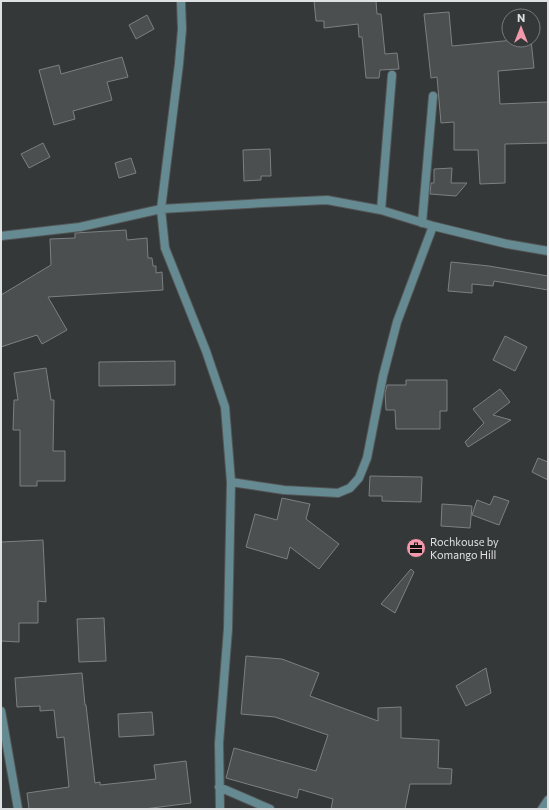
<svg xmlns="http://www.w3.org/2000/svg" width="549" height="810" font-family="Commissioner,sans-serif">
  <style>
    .building { fill: #4b4f4f; stroke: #7d8081 }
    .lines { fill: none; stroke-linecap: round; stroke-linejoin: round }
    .street-casing { stroke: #535657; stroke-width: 10 }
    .street { stroke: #668a91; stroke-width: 8 }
    .labels { text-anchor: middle; stroke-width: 3; stroke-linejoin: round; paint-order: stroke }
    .poi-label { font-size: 11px; fill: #dee0e1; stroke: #353839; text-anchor: start }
  </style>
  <rect width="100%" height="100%" fill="#353839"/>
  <path class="building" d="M314,1h62l1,13h4l4,40 12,-1 2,16 -19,1 -1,8h-13l-4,-41h-3l-1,-13 -34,4v-7h-8z
    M449,12l3,34 62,-6h17l3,28 -36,3 2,33 48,-2v41l-43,1v39l-25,1 -2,-34h-24v-28l-13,1 -4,-46 -6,1 -7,-64z
    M147,15l7,14 -18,10 -7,-14z
    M122,57l6,20 -21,5 5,18 -39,11 2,8 -21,6 -15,-55 20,-5 2,9z
    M43,143l7,14 -21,11 -8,-14z
    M270,149l1,27h-10v4l-17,1 -1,-31z
    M131,158l5,15 -17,5 -4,-15z
    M452,168l-1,15h16l-11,13 -26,-2 1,-11h3v-14z
    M126,230l1,10 20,-2 1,20h4l1,8h3v7l6,-1 1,18 -115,7 19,33 -25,14 -5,-9 -36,12v-52l50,-30 -1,-26 25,-1v-5z
    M451,262l38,4 59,10v14l-54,-9 -1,5 -21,-2v9l-24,-2z
    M505,336l22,11 -12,24 -22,-11z
    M175,361v24l-76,1v-24z
    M46,368l5,32h3l-1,51h12v30h-28v5h-17v-56h-7l1,-30h4l-4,-27z
    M406,380h41v31h-7v18h-44l-1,-19h-9l-1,-17 2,-8h19z
    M500,389l10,13 -17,13 18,5 -43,27 -3,-5 19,-19 -11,-14z
    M538,458l10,4v18l-16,-8z
    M370,476l52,1 -1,25 -39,-1v-5h-13z
    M494,496l15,5 -10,24 -27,-10 5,-15 13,5z
    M282,498l28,6 -4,15 33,25 -20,25 -29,-22 -3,12 -41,-12 9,-33 22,6z
    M442,504l30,2 -2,22 -29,-2z
    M43,540l3,62 -8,-1v22h-19v19l-18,-1v-99z
    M411,569l3,3 -19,41 -14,-9z
    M104,618l2,43 -27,1 -2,-43z
    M246,656l36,3 37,14 -9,23 68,25v-13l23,-1v31l38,2 -1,28 14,1 -1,15h-41l-5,25h-74l2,-10 -34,-10 -2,9 -71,-20 8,-30 82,23 12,-36 -53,-18 -34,-3z
    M486,668l5,25 -25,13 -10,-20z
    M82,673l3,32h1l9,78 5,-1v3l56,-6 -2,-14 32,-4 5,42 -47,6h-115l-2,-16 42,-6 -5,-50 -7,1 -3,-28 -14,1v-5l-23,1 -2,-29z
    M152,712l2,23 -35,2 -1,-23z"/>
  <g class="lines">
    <g class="street-casing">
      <path id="street" d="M181,1l1,28 -3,35 -18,145 4,39 41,103 19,56 6,75 -3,147 -9,114 1,66
        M381,210l11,-135
        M422,223l11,-127
        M1,236l79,-9 81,-18 102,-6 64,-3 54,10 52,16 74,18 41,7
        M231,482l53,8 54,3 12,-5 9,-10 8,-20 16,-82 14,-54 36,-96
        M1,711l17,98
        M219,787l51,22
        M542,809l6,-9"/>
    </g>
    <use href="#street" class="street"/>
  </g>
  <defs>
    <g id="office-disc" transform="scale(1)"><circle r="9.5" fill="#f29aac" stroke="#353839"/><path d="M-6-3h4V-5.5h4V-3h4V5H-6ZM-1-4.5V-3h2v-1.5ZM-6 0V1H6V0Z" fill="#111"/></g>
  </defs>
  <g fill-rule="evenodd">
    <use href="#office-disc" x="416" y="548"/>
  </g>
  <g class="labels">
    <g class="poi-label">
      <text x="430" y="546">Rochkouse by<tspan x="430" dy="13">Komango Hill</tspan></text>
    </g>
  </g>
  <rect width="549" height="810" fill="none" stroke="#dee0e1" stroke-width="4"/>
  <g transform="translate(521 28)"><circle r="19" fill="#353839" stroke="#797b7c"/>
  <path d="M0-3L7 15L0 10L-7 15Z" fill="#f29aac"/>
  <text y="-6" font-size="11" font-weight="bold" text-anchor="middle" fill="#dee0e1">N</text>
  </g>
</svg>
